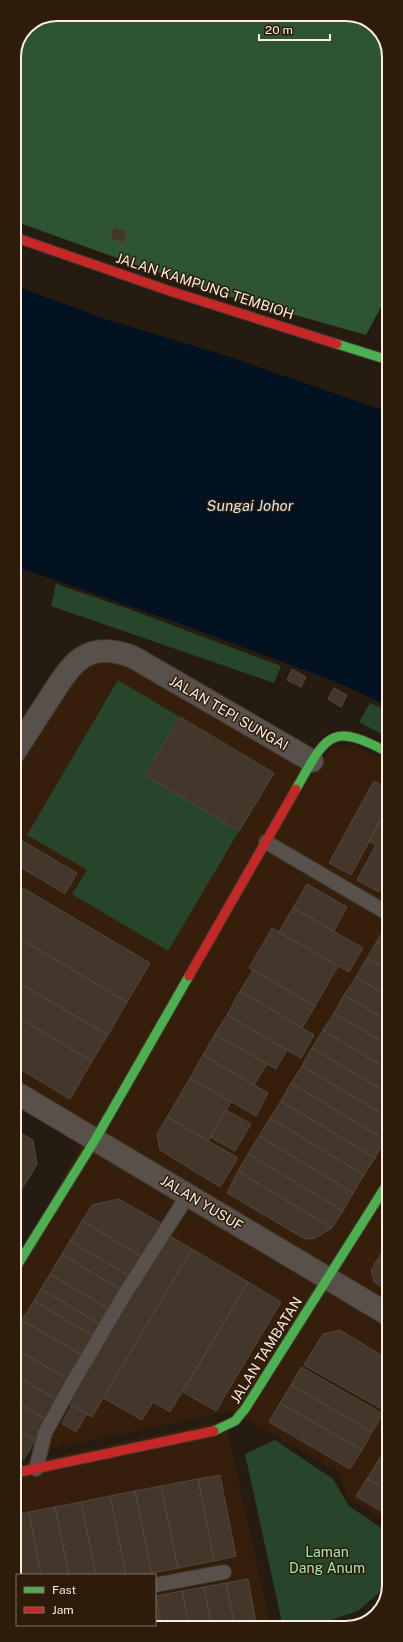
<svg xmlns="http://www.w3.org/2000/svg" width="403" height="1642" font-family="'Public Sans',sans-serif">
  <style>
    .built { fill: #361f0a }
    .green { fill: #27452a }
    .forest { fill: #2d5533 }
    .water { fill: #031221 }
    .building { fill: #43362a; stroke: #51483f }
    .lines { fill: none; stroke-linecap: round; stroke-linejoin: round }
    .lane-casing { stroke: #423830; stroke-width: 16 }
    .street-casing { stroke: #423830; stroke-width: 24 }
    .fast-casing { stroke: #423830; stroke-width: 11 }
    .jam-casing { stroke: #423830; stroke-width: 11 }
    .lane { stroke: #58514b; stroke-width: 14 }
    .street { stroke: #58514b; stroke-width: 22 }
    .fast { stroke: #4caf50; stroke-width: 9 }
    .jam { stroke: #c62828; stroke-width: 9 }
    .labels { text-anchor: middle; stroke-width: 3; stroke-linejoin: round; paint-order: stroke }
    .street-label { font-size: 14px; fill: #fbede2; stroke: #2e1b09 }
    .park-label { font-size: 14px; fill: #a0e9ad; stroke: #2e1b09 }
    .water-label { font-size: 15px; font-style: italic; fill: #d7e5f1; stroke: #2e1b09 }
    .rim { fill: none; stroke: #fbede2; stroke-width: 2 }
  </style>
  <rect width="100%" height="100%" fill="#261b11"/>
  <path class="built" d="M120,660l196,114 15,-27 22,-2 36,17v761l-41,-25 -8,-25 -108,-62 -217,45v-191l67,-121 -67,-41 -1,-335 56,-88 19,-18z
    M225,1420l46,207 -219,1 -6,-3h109v-50h-138v22l-2,-4v-128z"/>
  <path class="green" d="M56,584l73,25 152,57 -7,17 -223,-77z
    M118,680l62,37 -35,58 94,56 -71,120 -96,-57 15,-24 -60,-35z
    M370,703l19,8v27l-30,-16z
    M275,1440l58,39 16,27 40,27v51l-31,27 -50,16h-25l-38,-173z"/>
  <path class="forest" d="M57,14h294l25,12 12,23v245l-22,41 -160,-45 -192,-69v-164l13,-31z"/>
  <path class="water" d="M14,285l88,33 125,38 161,56 1,294 -55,-25 -164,-61 -156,-54z"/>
  <path class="building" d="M113,227l14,4 -3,12 -14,-4z
    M292,669l14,8 -5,10 -14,-7z
    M334,688l13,7 -6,12 -13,-8z
    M180,717l94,56 -35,58 -94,-56z
    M374,781l15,9v15l-38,70 -22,-12z
    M389,805v69l-10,18 -22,-12 19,-35 -7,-4z
    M14,836l63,37 -12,21 -51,-31z
    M307,884l40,23 -13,24 -41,-23z
    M23,888l127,75 -23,39 -113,-67v-32z
    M293,908l70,40 -14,24 -70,-40z
    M388,923l1,1v24l-12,-7z
    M272,928l66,38 -23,40 -66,-38z
    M14,935l113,67 -19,33 -94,-55z
    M377,941l12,7v23l-22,-13z
    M367,958l22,13v26l-33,-20z
    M253,970l62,36 -13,22 -62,-37z
    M356,977l33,20v25l-45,-27z
    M14,980l94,55 -16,26 -78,-46z
    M240,991l74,44 -13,23 -74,-43z
    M344,995l45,27v24l-55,-33z
    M334,1013l55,33v24l-66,-40z
    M14,1015l78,46 -22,38 -55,-33z
    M227,1015l60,35 -11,19 -61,-35z
    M323,1030l66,40v24l-77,-46z
    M215,1034l52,30 -13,21 -51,-30z
    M312,1048l77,46v24l-87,-52z
    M203,1055l65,38 -12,23 -66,-38z
    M302,1066l87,52v17l-4,5 -94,-57z
    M190,1078l41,24 -23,39 -41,-24z
    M291,1083l94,57 -10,18 -94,-57z
    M281,1101l94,57 -11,17 -94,-57z
    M226,1110l25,14 -16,27 -25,-14z
    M167,1117l71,41 -18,29 -60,-37 -3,-16z
    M270,1118l94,57 -11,18 -94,-57z
    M15,1130l18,10 4,24 -22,37z
    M259,1136l94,57 -10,18 -95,-57z
    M248,1154l95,57 -11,17 -94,-57z
    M238,1171l94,57 -17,10 -10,1 -78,-46z
    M119,1199l45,26 -20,33 -62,-37 10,-16z
    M82,1221l62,37 -12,20 -62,-37z
    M165,1233l27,16 -100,168 -27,-16z
    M70,1241l62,37 -8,14 -62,-38z
    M389,1241v26l-12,-7z
    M192,1249l56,33 -78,130 -17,-10 -11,18 -39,-22z
    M62,1254l62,38 -12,19 -62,-37z
    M377,1260l12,7v24l-15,-9 -3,-12z
    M50,1274l62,37 -9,15 -62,-37z
    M248,1282l33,20 -65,109 -33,-19z
    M41,1289l62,37 -7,12 -62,-37z
    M34,1301l62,37 -11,19 -63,-37z
    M22,1320l63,37 -15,24 -55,-33v-15z
    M340,1330l49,30v48l-2,4 -83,-47 19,-31z
    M15,1348l55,33 -11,20 -44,-26z
    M301,1367l82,47 -11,18 -81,-47z
    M15,1375l44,26 -12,19 -32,-19z
    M291,1385l81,47 -10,18 -82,-47z
    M15,1401l32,19 -12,20 -20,-13z
    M280,1403l82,47 -12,19 -81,-47z
    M72,1405l15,9 -11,18 -14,-8z
    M15,1427l20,13 -11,19 -9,-5z
    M389,1443v24l-11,-6z
    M378,1461l11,6v24l-22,-12z
    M220,1475l16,81 -22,5 -16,-82z
    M198,1479l16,82 -36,7 -17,-82z
    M367,1479l22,12v25l-33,-20z
    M161,1486l17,82 -26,5 -17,-82z
    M135,1491l17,82 -11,2h-15l-16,-79z
    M110,1496l16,79h-30l-15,-73z
    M81,1502l15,73h-27l-14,-68z
    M55,1507l14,68h-28l-12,-63z
    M29,1512l12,63h-24v22l-2,-4v-78z
    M248,1579l9,48h-22l-9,-44z
    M226,1583l9,44h-23l-8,-40z
    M204,1587l8,40h-23l-7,-36z
    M182,1591l7,36h-27l-6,-31z
    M155,1596l7,31 -41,1 -1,-3h35z
    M54,1625h24l1,3h-24z
    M78,1625h25v3h-24z
    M103,1625h17l1,3h-18z"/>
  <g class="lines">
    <g class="lane-casing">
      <path id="lane" d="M266,842l123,72
        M36,1469l9,-36 24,-44 54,-92 65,-102
        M155,1585l69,-13"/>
    </g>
    <g class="street-casing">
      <path id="street" d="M14,753c12,-18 23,-36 35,-54 23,-36 37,-60 84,-42l179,104
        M15,1092l374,223"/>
    </g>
    <g class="fast-casing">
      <path id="fast" d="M337,344l51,16
        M296,789c30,-52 33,-69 93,-36
        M15,1269l80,-129 94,-164
        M214,1431l21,-10 10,-12 144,-228"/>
    </g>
    <g class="jam-casing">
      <path id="jam" d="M14,237l156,54 167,53
        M189,976l107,-187
        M15,1473l199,-42"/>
    </g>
    <use href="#lane" class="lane"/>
    <use href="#street" class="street"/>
    <use href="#fast" class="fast"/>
    <use href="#jam" class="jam"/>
  </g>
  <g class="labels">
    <g class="street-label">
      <text transform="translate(205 286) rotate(18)" y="5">JALAN KAMPUNG TEMBIOH</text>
      <text transform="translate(229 713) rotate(30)" y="5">JALAN TEPI SUNGAI</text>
      <text transform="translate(202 1203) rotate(31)" y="5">JALAN YUSUF</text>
      <text transform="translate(266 1350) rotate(-58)" y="5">JALAN TAMBATAN</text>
    </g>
    <g class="park-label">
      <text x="327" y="1557">Laman<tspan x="327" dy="16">Dang Anum</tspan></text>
    </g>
    <g class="water-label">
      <text x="250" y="511">Sungai Johor</text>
    </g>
  </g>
  <path d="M0 0H403V1642H0ZM57 21H346A36 36 0 0 1 382 57V1585A36 36 0 0 1 346 1621H57A36 36 0 0 1 21 1585V57A36 36 0 0 1 57 21Z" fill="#2e1b09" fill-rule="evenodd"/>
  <path class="rim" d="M57 21H346A36 36 0 0 1 382 57V1585A36 36 0 0 1 346 1621H57A36 36 0 0 1 21 1585V57A36 36 0 0 1 57 21Z"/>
  <rect x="16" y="1574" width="140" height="52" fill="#2e1b09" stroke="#806f60"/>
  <rect x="24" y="1587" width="20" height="6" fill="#4caf50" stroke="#806f60"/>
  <text x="52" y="1594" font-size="12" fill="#fbede2">Fast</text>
  <rect x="24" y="1607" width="20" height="6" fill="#c62828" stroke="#806f60"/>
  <text x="52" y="1614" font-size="12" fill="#fbede2">Jam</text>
  <path d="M259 34v6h71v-6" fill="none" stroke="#fbede2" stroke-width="2"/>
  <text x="265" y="34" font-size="12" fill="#fbede2" stroke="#2e1b09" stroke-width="3" paint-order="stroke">20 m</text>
</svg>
